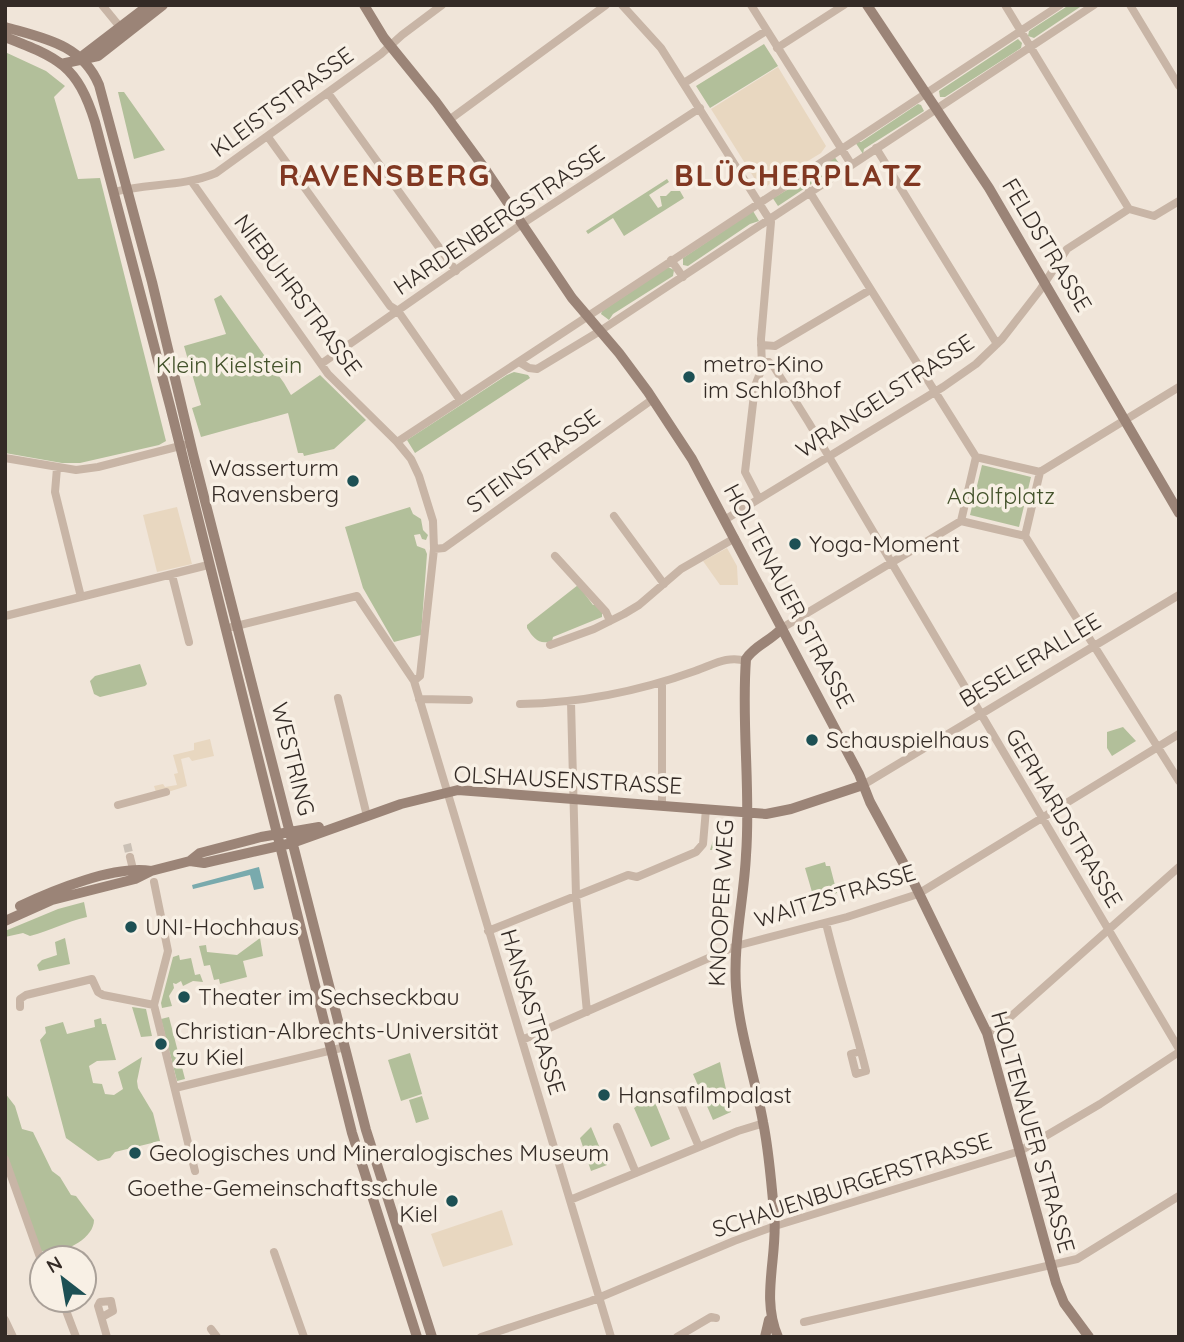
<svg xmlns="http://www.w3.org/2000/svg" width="1184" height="1342" font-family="Quicksand,sans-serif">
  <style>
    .green { fill: #b2bf9a }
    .plaza { fill: #e8d7c0 }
    .water { fill: #79aaad }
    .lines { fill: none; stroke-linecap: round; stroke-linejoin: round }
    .street-tunnel { stroke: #cac0b5; stroke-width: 8; stroke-dasharray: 8 4; stroke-linecap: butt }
    .street { stroke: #c8b5a6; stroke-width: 8 }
    .secondary { stroke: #9b8477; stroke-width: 10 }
    .poi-dot { fill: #1d5054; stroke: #f8f0e5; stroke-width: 2.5 }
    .labels { text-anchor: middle; stroke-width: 7; stroke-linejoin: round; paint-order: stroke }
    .street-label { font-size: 23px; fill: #342b26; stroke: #f8f0e5 }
    .poi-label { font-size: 23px; fill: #342b26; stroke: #f8f0e5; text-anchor: start }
    .park-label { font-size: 23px; fill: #43522b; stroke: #f8f0e5 }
    .district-label { font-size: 30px; font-weight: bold; letter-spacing: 2px; fill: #813822; stroke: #f8f0e5 }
  </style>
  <rect width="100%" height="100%" fill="#f0e5d9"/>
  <path class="green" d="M1069,5h14l-49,33 -6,-2 1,-5z
    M1018,39l4,4 -1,5 -76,49h-5l-1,-6z
    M764,44l14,22 -68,42 -14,-22z
    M5,52l41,19 19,15 -11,11 24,82 22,-1 66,263 -7,4 -79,18h-18l-57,-10z
    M118,92h6l41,58 -31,9z
    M918,104l3,1 3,6 -60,38 -1,5 -8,-12h6z
    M834,156l6,9 -62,41 -6,-9 5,-1c17,-11 45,-23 57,-40z
    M667,179l2,3 -20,13 9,13 4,-2 -2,-10h6l5,-5h9l4,7 -60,38 -11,-18 -25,16 -2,-3z
    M753,211l6,10 -9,3 -62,42 -5,-1v-7z
    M668,267l6,3 -1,6 -60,38 -4,6 -8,-6 1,-3z
    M221,295l63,88 7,12 29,-20 46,45 -32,29 -30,7 -1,-3h-5l-10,-40 -87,24 -9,-29 9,-3 -17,-59 42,-12 -12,-35z
    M514,372l14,3 2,3 -115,75 -8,-13 100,-65z
    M982,465l49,12 -12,50 -49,-12z
    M410,507l3,7 8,5 2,11 5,5 -2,5 -4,-1 -2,-5 -6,1 3,11 8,3 2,5 -6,81 -27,7 -31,-54 -18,-61z
    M578,585l15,20 3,-1 6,8v5l-49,20 -1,4c-13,4 -18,-2 -25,-13v-3z
    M140,664l7,20 -2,2 -45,11 -6,-3 -4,-13 5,-5z
    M1123,727l13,14 -24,15 -5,-8v-16z
    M718,825l14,4v20l-22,1z
    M825,862l1,4h4l7,27 -23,6 -9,-31z
    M84,902l3,15c-22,5 -35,13 -57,19l-7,-3 -18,4v-6l53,-22z
    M65,938l5,26 -31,7 -2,-6 5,-5 15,-5 -2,-13z
    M260,938l3,18 -20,5 4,16 -27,7 -1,-5 -5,1 -4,-15 -6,1 -5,-20 7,-1 1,7 30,3z
    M179,955l1,5 11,-2 4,17 5,-1 3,8 -10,-1 -10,5 -2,-5 -5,3 -3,-1 1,5 -5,8 3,10 -10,2 -1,-5 12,-46z
    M132,1007l14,2 6,27 -11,1z
    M169,1017l16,62 -8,2 -16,-62z
    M101,1018l1,6h4l10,36 -19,1 -8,5 4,17 9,1 3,10 9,1 9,-6 -5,-17 24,-15 -5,24 1,7 15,25 7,28 -45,11 -5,6 -12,3 -32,-23 -26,-98 6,-7 -1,-6 18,-5 4,12 28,-7 -1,-7z
    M410,1053l12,41 -21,7 -13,-41z
    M720,1062l11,50 -18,8 -20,-46z
    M5,1093l10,13 7,23 11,3 19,39 8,6 11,18 5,1 18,24c0,21 -38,38 -56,30l-33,-95z
    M652,1095l18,44 -19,8 -17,-39z
    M422,1096l7,23 -13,4 -7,-23z
    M591,1127l16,38 -16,6 -11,-33z"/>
  <path class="plaza" d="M778,67l48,79 -5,7 -56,34 -7,-3 -47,-75z
    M177,507l15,57 -35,8 -14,-57z
    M727,548l10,18 1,19h-18l-17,-24z
    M210,739l4,17 -22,5 -3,-4 -8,2 6,27 -19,6h-12l-2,-6 9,-2 2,3 12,-2 -3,-11 4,-1 -5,-18 21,-5v-7z
    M502,1210l11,35 -70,22 -12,-33z"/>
  <path class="water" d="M259,867l5,21 -10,2 -4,-15 -57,14 -1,-4z"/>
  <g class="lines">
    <path class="street-tunnel" d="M127,844l3,13"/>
    <path class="street" d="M102,5l18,22
      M622,5l39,43 110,174 -10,117 1,29 -7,18 -10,86 14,27
      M751,5l100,159
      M1005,5l124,204
      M1130,5l49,81
      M777,48l67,-43
      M684,83l82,-52
      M328,93l128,178
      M449,120l157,-115
      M268,137l122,169 8,5 62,89
      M876,148l121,196
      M192,182l136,192 69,68 14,17 8,17 14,45 1,28 -14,127 -6,5
      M809,191l167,266
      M114,192c34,-9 69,-5 102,-19l165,-119 21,-19 40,-30
      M671,260l12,17
      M761,345l14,1 95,-56
      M519,362l10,6 8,1 63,-38 494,-326
      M762,362h7l5,5 35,56 370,626
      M321,364l201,-140 178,-116
      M397,442l663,-437
      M976,457l64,15 -15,64 -64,-15z
      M5,458l71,12 22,-3 86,-22
      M57,468l-2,24 26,105
      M1040,472l139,-85
      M614,516l50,68
      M726,519l217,-132 33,-23 26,-25 38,-49 27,-41 62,-40 25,7 25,-15
      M1025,536l154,245
      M434,549l10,-1 209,-149
      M555,556l51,56 4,9
      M172,575l17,67
      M5,616l203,-51
      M232,627l125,-31 57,85
      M782,628l179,-107
      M550,645l44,-16 30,-15 15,-9 42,-36 54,-31
      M414,681l197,656
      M662,683v123
      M338,698l29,118
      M419,699l50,1
      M571,702l5,194 11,116
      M520,704c61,-1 117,-12 175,-33 18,-6 32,-16 51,-10
      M863,785l316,-190
      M118,805l48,-13
      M130,857l3,12
      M154,882l14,69 -14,54 41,166
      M826,923c12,50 28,99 40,148l-10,3 -5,-20 10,-3
      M488,931l140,-56 9,2 59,-25 7,-8 3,-35
      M20,1007v-8l6,-4 66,-16 6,13 5,3 51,10
      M987,1033l12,-6 180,-160
      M522,1040l214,-94 111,-29 71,-23 261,-160
      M175,1088l170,-41
      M676,1093l23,54
      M617,1127l19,46
      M5,1159l37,104
      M570,1200l168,-69 26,-8
      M274,1252l30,85
      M62,1300l14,37
      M102,1317l11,-6 -2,-10 -11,1 -2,4 9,31
      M5,1320l8,17
      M804,1322l273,-63 102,-63
      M211,1329l6,8
      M481,1337l110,-36 143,-60 41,-15 245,-75 80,-47 79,-52
      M677,1337l34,-20 5,1"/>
    <path class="secondary" d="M364,5l20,33 52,64 49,67 87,129 47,55 29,39 44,67 167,315 11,28 42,77 75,154 69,250 8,20 25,34
      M867,5l122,183 190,325
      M5,27c38,11 77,17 94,58l53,197 41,172 173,676 66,207
      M5,37c54,21 72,28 90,85l75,284 182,727 65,204
      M81,57l68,-52
      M61,64l37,-8 65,-51
      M190,861l14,2 88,-20 109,-39 57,-14 308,24 25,-5 72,-24
      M20,906c34,-16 95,-41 131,-35
      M5,921l47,-21 83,-21 16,-8 39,-10 10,-8 61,-16 58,-10
      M765,1337l4,-17
      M778,1337c-18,-40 1,-84 -4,-126 -3,-30 -5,-60 -11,-89 -8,-45 -24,-90 -27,-135 -3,-45 8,-88 10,-132 5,-66 -5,-131 0,-196 9,-14 25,-18 36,-31"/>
  </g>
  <g class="poi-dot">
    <circle cx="689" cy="377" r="7"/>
    <circle cx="353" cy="481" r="7"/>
    <circle cx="795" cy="544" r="7"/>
    <circle cx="812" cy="740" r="7"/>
    <circle cx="131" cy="927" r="7"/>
    <circle cx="184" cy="997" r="7"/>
    <circle cx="161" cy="1044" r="7"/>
    <circle cx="604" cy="1095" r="7"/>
    <circle cx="135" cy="1153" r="7"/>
    <circle cx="452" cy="1201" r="7"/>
  </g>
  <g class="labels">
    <g class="street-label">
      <text transform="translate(282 102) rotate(-36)" y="8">KLEISTSTRASSE</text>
      <text transform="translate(499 220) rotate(-34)" y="8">HARDENBERGSTRASSE</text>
      <text transform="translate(1047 245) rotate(59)" y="8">FELDSTRASSE</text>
      <text transform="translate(298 295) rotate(53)" y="8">NIEBUHRSTRASSE</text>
      <text transform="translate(885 396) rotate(-33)" y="8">WRANGELSTRASSE</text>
      <text transform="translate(533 461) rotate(-36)" y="8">STEINSTRASSE</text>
      <text transform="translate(789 596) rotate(62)" y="8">HOLTENAUER STRASSE</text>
      <text transform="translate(1030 660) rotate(-31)" y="8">BESELERALLEE</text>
      <text transform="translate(293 759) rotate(76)" y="8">WESTRING</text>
      <text transform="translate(568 780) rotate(3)" y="8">OLSHAUSENSTRASSE</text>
      <text transform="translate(1064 818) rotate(59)" y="8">GERHARDSTRASSE</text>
      <text transform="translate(835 896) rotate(-17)" y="8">WAITZSTRASSE</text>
      <text transform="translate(721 903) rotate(-87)" y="8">KNOOPER WEG</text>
      <text transform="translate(533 1012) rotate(73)" y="8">HANSASTRASSE</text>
      <text transform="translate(1033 1132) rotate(74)" y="8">HOLTENAUER STRASSE</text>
      <text transform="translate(852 1185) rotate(-18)" y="8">SCHAUENBURGERSTRASSE</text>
    </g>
    <g class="poi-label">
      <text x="703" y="372">metro-Kino<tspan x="703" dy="26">im Schloßhof</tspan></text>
      <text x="339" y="476" text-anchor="end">Wasserturm<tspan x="339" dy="26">Ravensberg</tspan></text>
      <text x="809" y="552">Yoga-Moment</text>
      <text x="826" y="748">Schauspielhaus</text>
      <text x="145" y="935">UNI-Hochhaus</text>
      <text x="198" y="1005">Theater im Sechseckbau</text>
      <text x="175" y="1039">Christian-Albrechts-Universität<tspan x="175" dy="26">zu Kiel</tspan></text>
      <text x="618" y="1103">Hansafilmpalast</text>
      <text x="149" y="1161">Geologisches und Mineralogisches Museum</text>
      <text x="438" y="1196" text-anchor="end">Goethe-Gemeinschaftsschule<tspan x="438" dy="26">Kiel</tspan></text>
    </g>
    <g class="park-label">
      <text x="229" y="373">Klein Kielstein</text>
      <text x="1001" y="504">Adolfplatz</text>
    </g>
    <g class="district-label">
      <text x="385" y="186">RAVENSBERG</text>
      <text x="799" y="186">BLÜCHERPLATZ</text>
    </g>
  </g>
  <rect width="1184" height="1342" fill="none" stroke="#342b26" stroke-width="14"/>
  <g transform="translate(63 1279) rotate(329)"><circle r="33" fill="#f8f0e5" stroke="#aaa199" stroke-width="2"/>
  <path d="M0-5L12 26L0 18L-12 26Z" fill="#1d5054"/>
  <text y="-10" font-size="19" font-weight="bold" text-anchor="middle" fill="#342b26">N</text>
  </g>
</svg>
